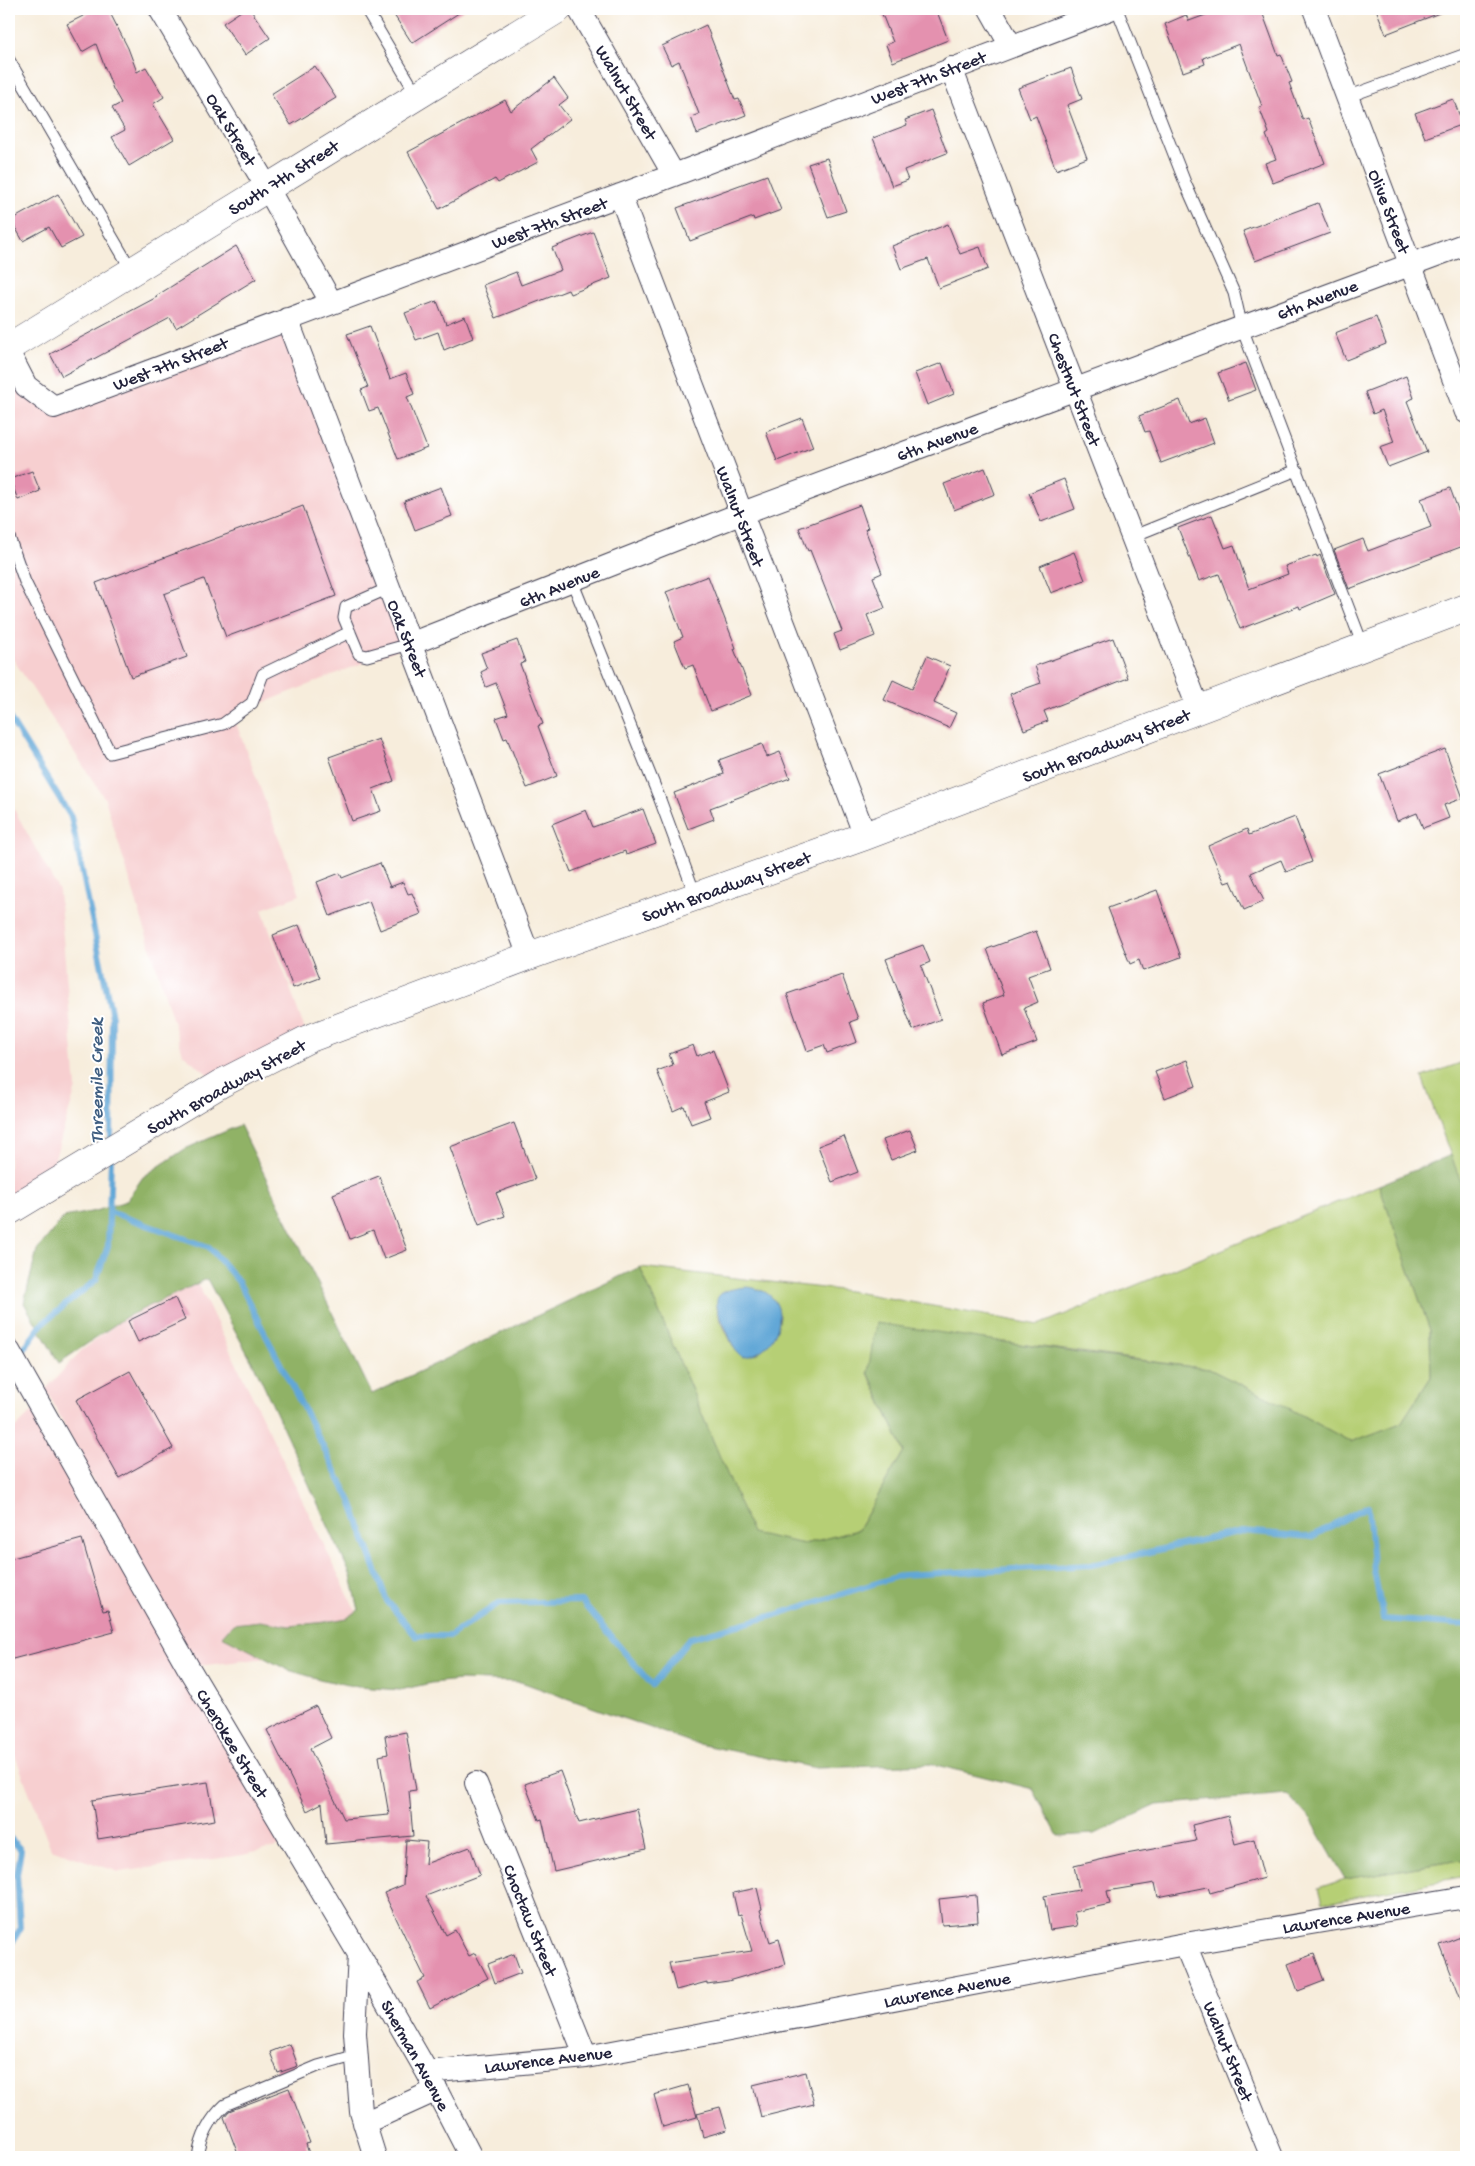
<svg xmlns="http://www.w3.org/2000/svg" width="1475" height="2166" font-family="'Gochi Hand',sans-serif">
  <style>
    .built { fill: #f7cfd0 }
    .green { fill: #b6cf74; stroke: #6c7858; fill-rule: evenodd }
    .forest { fill: #90b266; stroke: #596a50 }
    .water { fill: #62a7d7; stroke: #426489 }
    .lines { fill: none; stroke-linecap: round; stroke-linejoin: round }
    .stream { stroke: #62a7d7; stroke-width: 6 }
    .building { fill: #e491af }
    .service-casing { stroke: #424053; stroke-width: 13 }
    .minor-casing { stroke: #424053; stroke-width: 24 }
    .tertiary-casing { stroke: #424053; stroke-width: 29 }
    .service { stroke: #fff; stroke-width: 11 }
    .minor { stroke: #fff; stroke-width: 22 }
    .tertiary { stroke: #fff; stroke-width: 28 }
    .labels { text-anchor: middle; stroke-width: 4; stroke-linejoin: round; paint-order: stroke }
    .street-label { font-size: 18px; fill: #22223b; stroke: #fff }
    .water-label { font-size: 19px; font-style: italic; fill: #3f5e81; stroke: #fff }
  </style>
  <rect width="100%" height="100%" fill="#fff"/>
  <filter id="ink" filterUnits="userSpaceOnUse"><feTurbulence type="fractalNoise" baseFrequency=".02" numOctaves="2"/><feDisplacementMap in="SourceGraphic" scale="10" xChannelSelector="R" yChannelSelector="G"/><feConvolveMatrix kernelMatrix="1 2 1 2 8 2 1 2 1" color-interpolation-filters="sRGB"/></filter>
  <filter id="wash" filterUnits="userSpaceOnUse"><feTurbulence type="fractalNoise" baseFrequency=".0096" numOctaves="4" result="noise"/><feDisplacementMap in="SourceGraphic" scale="20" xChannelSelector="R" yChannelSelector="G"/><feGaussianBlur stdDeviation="1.12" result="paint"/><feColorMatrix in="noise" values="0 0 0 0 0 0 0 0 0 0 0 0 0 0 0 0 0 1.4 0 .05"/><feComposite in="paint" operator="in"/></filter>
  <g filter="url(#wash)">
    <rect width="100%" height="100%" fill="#f7eddc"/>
    <path class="built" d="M287,319l123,325 -177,71 67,180 -38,14 46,130 -88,45 -37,-30 -78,-255 -96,-146v-300l45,54z
      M9,800l50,91 17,197 -30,100 -37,23z
      M198,1284l169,350 -27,16 -152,17 105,176 -50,12 -124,17 -68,-23 -42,-109v-306l25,-24 149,247 -137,-268 35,-38 45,-34z"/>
    <path class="green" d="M1466,1061v136l-44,-120z
      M1379,1185l51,145 1,47 -30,46 -50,19 -72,-39 -70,-34 -227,-30 -114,34 36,78 -46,79 -54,14 -52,-10 -112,-267 209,24 190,34zM724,1291l56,24c-1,16 -12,30 -25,40l-22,-8c-5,-16 -27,-42 -9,-56z
      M1466,1859v17l-144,27 -4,-15 27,-9z"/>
    <path class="forest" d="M240,1125l132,269 268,-127 112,266 52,11 54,-14 46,-79 -36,-79 8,-49 203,30 130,16 70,34 72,39 50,-19 30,-46 -1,-47 -51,-145 72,-30 15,42v662l-121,20 -33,-58 -25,-27 -130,11 -62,29 -37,2 -25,-47 -100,-25 -117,4 -123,-25 -172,-61 -61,-2 -29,3 -31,7 -42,-3 -35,-7 -35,-10 -66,-34 11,-12 27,-3 29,5 36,-4 22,-4 12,-8 -8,-34 -94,-205 -50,-92 -81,38 -67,46 -35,-60 13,-53 27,-33 32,-6 30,-10 17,-24 42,-28z"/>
    <path class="water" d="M746,1287c54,4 34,68 -3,70 -10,-6 -12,-16 -16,-26 -14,-29 -19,-40 19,-44z"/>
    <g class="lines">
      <path class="stream" d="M9,717l62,100 41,200 -1,124
        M110,1212l99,35 29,34 113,220 36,100 29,35h34l49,-33 82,-2 71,84 38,-47 85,-23 127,-40 189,-10 151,-34 69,6 57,-31 5,58 10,55 83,6
        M17,1358l25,-34 54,-44 12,-34 3,-87
        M9,1837l12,13 -4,24 3,55 -11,19"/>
    </g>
    <g id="blocks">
      <path class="building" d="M97,9h11l20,39 9,24 9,-5 18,30 -11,7 21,35 -45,27 -17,-29 13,-7 -13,-22 9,-5 -8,-14 -17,-45 -14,8 -15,-28z
        M244,9h6l20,29 -25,17 -22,-32z
        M404,9h61l-53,34 -18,-28z
        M880,9h56l12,31 -55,22 -7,-17 7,-3z
        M1222,9h39l17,46 3,-1 11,28 -3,1 14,37 5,-2 17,45 -52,20 -8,-20 11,-4 -10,-24 3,-2 -10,-26 3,-1 -23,-62 -36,14 2,6 -22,8 -18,-48 21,-9 3,6z
        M1376,9h71v1l-61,24z
        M706,25l29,75 4,-1 7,16 -49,19 -6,-17 8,-3 -20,-53 -8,4 -9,-19z
        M315,66l21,32 -45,27 -20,-31z
        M1071,68l11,31 -15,6 20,53 -31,12 -20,-54 -6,3 -12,-31z
        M554,78l14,20 -9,7 11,14 -39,30 7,13 -40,21 -3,-4 -56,30 -31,-57 97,-52 6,11z
        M1453,99l10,25 -38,14 -10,-25z
        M931,110l16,43 -43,17 4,10 -16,6 -19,-48 34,-13 -2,-5z
        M827,158l19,53 -18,6 -20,-53z
        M767,175l14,35 -27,10 -1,-3 -63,24 -13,-33z
        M58,194l24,43 -21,11 -12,-21 -26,14 -12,-21z
        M1318,203l12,30 -75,28 -12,-30z
        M948,224l12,30 20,-7 8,22 -49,19 -11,-29 -27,10 -9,-23z
        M593,232l18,46 -41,16 -2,-4 -72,28 -13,-33 33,-13 5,13 40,-15 -9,-22z
        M236,246l20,33 -80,49 -6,-10 -108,58 -12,-22 107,-57 -1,-1z
        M437,301l9,23 19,-8 8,22 -29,12 -6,-18 -22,8 -11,-27z
        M1376,317l10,27 -40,16 -11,-27z
        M370,326l20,53 16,-6 8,21 -7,3 20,51 -29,11 -20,-51 -9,3 -8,-21 7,-3 -21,-53z
        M942,363l12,31 -27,11 -12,-32z
        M1246,363l10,27 -27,10 -11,-27z
        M1406,376l8,22 -7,3 20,51 -39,15 -8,-20 14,-5 -12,-32 -9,4 -8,-22z
        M1180,400l9,24 16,-6 9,25 -53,20 -12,-32 -4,1 -6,-16z
        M802,418l11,29 -36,14 -11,-29z
        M985,468l10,26 -41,16 -10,-26z
        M32,471l8,20 -22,9 -8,-21z
        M1064,479l11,30 -34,13 -12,-29z
        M441,487l11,29 -37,14 -11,-29z
        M1450,488l16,43v14l-117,44 -15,-39 29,-11 5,12 63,-24 -10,-28z
        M860,505l8,23 -3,1 17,44 -9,4 12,31 -18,7 8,21 -35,14 -6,-16 8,-3 -32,-81 -2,1 -9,-23z
        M303,506l33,90 -110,41 -22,-58 -40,15 23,63 -56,20 -35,-94z
        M1212,515l13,33 9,-3 15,44 39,-15 -3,-8 31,-11 1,2 3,-2 15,39 -35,15 -1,-3 -59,23 -21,-55 -20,7 -21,-53z
        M1074,552l11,28 -34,13 -11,-27z
        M708,576l28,72 -2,1 18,46 -41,16 -18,-46 -8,3 -11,-27 9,-4 -17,-45z
        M1113,638l15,40 -84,33 4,10 -24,9 -14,-36 31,-11 -6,-17z
        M517,640l8,22 -5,2 23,60 -5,2 19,50 -30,12 -20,-50 -3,1 -8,-21 12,-4 -12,-31 -10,4 -5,-15 6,-3 -6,-16z
        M927,656l23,10 -16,37 22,10 -7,15 -65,-28 9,-20 19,9z
        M379,739l15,42 -21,8 8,22 -29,10 -23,-64z
        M762,744l5,13 13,-5 10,26 -80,30 4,11 -26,10 -14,-36 50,-19 -5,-14z
        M1445,749l18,49 -19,7 5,13 -26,10 -6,-15 -20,8 -18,-47z
        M643,809l13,35 -30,11 -1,-4 -54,21 -19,-48 34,-14 7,17z
        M1295,817l17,45 -26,10 -5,-12 -30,13 13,28 -20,9 -13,-29 -6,2 -17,-37 39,-17 2,6z
        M380,863l10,24 13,-5 5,12 4,-1 9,21 -41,16 -11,-29 -39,15 -13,-34 23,-9 2,5z
        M1157,890l24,67 -38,14 -4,-11 -9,4 -22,-56z
        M299,925l21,53 -27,10 -20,-53z
        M1036,931l14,37 -22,8 10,26 -14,6 13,34 -35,13 -19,-52 21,-8 -17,-46z
        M923,945l7,17 -9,4 20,53 -28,11 -27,-71z
        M842,975l16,44 -8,3 7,20 -30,11 -3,-8 -17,6 -20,-57z
        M693,1045l4,11 16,-6 16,42 -25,10 6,15 -19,7 -7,-18 -11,5 -16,-40 16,-6 -4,-11z
        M1187,1060l9,26 -31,12 -10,-26z
        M514,1123l21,56 -39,14 9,23 -26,9 -29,-78z
        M910,1130l8,20 -27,10 -8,-20z
        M844,1136l14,36 -26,10 -14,-36z
        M379,1176l28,74 -23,9 -11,-29 -23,9 -17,-45z
        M175,1298l10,22 -47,22 -10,-21z
        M130,1371l43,77 -54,30 -43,-78z
        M82,1539l21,72 5,-1 6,22 -105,28v-101z
        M316,1706l15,32 -21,11 34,70 45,-4 -10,-59 9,-2 -3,-18 21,-4 10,58 -7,1 4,45 -87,8 -4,-41 -15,8 -40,-81z
        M560,1771l19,52 58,-14 9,40 -92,22 -12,-52 -3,1 -14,-36z
        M208,1782l7,38 -117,19 -6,-39z
        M1228,1816l7,28 19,-5 10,39 -54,15 -2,-6 -50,10 -3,-14 -48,8 3,13 -36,8 3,14 -27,4 -6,-34 35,-6 -5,-24 47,-11 75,-14 -4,-16z
        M406,1840l21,2 -2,22 45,-17 10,28 -54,21 20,39 9,-5 14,26 6,-3 13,25 -58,30 -13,-26 8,-4 -41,-85 19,-8z
        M757,1888l5,21 -2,1 10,32 9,-3 7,25 -58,17 -21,3v-2l-31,8 -7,-27 83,-12 -11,-37 -3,1 -5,-22z
        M976,1895l2,27 -36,3 -3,-26z
        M1466,1935v73l-1,1 -25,-64z
        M514,1954l7,19 -26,10 -7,-19z
        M1314,1954l10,27 -26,10 -10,-27z
        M290,2044l8,22 -20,7 -8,-21z
        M806,2072l8,32 -53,13 -8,-32z
        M688,2085l9,32 -34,10 -9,-32z
        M289,2088l21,55 -4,1 4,13h-71l-15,-40 5,-6z
        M720,2107l7,23 -24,7 -6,-24z"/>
    </g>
  </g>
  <g filter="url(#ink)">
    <use href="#blocks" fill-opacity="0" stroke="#424053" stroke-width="1"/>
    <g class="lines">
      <g class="service-casing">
        <path id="service" d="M366,9l51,86
          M1117,9l69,176 48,108 8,35 121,318
          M9,60l123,211
          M1347,97l119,-43
          M9,537l16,45 85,171 113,-29 29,-21 11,-29 87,-42
          M1131,537l166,-67
          M572,581l87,216 37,100
          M389,588l-43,19 -2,11 15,36 8,2 43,-12
          M198,2157c3,-21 12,-38 27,-52l93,-39 39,-11"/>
      </g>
      <g class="minor-casing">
        <path id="minor" d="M160,9l107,178 64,115
          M579,9l95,166
          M990,9l21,37
          M1314,9l152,403
          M951,68l248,642
          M620,195l245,641
          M287,319l242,637
          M9,353l17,33 28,21 620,-232 436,-166
          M410,644l330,-130 726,-270
          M9,1351l179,316 171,287 -4,79 6,79 14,45
          M476,1783l110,274
          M1185,1944l87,213
          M359,1954l68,118 44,85
          M427,2072l159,-15 599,-113 281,-47
          M364,2123l73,-33"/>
      </g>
      <g class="tertiary-casing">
        <path id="tertiary" d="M9,347l549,-338
          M9,1211l211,-127 88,-45 221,-83 336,-120 601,-228"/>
      </g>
      <use href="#service" class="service"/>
      <use href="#minor" class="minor"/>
      <use href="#tertiary" class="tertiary"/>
    </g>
  </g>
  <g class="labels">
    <g class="street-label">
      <text transform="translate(928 77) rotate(-21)" y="6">West 7th Street</text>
      <text transform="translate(627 92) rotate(60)" y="6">Walnut Street</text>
      <text transform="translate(232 129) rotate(59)" y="6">Oak Street</text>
      <text transform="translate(283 177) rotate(-32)" y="6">South 7th Street</text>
      <text transform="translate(1390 211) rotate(69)" y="6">Olive Street</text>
      <text transform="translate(549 222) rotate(-20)" y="6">West 7th Street</text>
      <text transform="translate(1317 299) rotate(-21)" y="6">6th Avenue</text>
      <text transform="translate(170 363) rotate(-21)" y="6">West 7th Street</text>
      <text transform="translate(1075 389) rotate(69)" y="6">Chestnut Street</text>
      <text transform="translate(937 441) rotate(-20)" y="6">6th Avenue</text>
      <text transform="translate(741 516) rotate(69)" y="6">Walnut Street</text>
      <text transform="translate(559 586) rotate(-22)" y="6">6th Avenue</text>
      <text transform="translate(408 638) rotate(69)" y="6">Oak Street</text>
      <text transform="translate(1106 745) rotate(-21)" y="6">South Broadway Street</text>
      <text transform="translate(726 886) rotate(-20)" y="6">South Broadway Street</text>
      <text transform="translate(226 1086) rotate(-29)" y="6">South Broadway Street</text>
      <text transform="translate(233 1743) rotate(59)" y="6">Cherokee Street</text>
      <text transform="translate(1346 1917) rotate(-9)" y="6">Lawrence Avenue</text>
      <text transform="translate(531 1920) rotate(68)" y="6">Choctaw Street</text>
      <text transform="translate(947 1989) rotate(-11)" y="6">Lawrence Avenue</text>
      <text transform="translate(1229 2051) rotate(68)" y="6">Walnut Street</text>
      <text transform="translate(416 2055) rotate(61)" y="6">Sherman Avenue</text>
      <text transform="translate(548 2059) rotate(-7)" y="6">Lawrence Avenue</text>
    </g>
    <g class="water-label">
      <text transform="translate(95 1081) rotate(-90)" y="7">Threemile Creek</text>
    </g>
  </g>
  <rect width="1475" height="2166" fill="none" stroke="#fff" stroke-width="30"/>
</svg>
